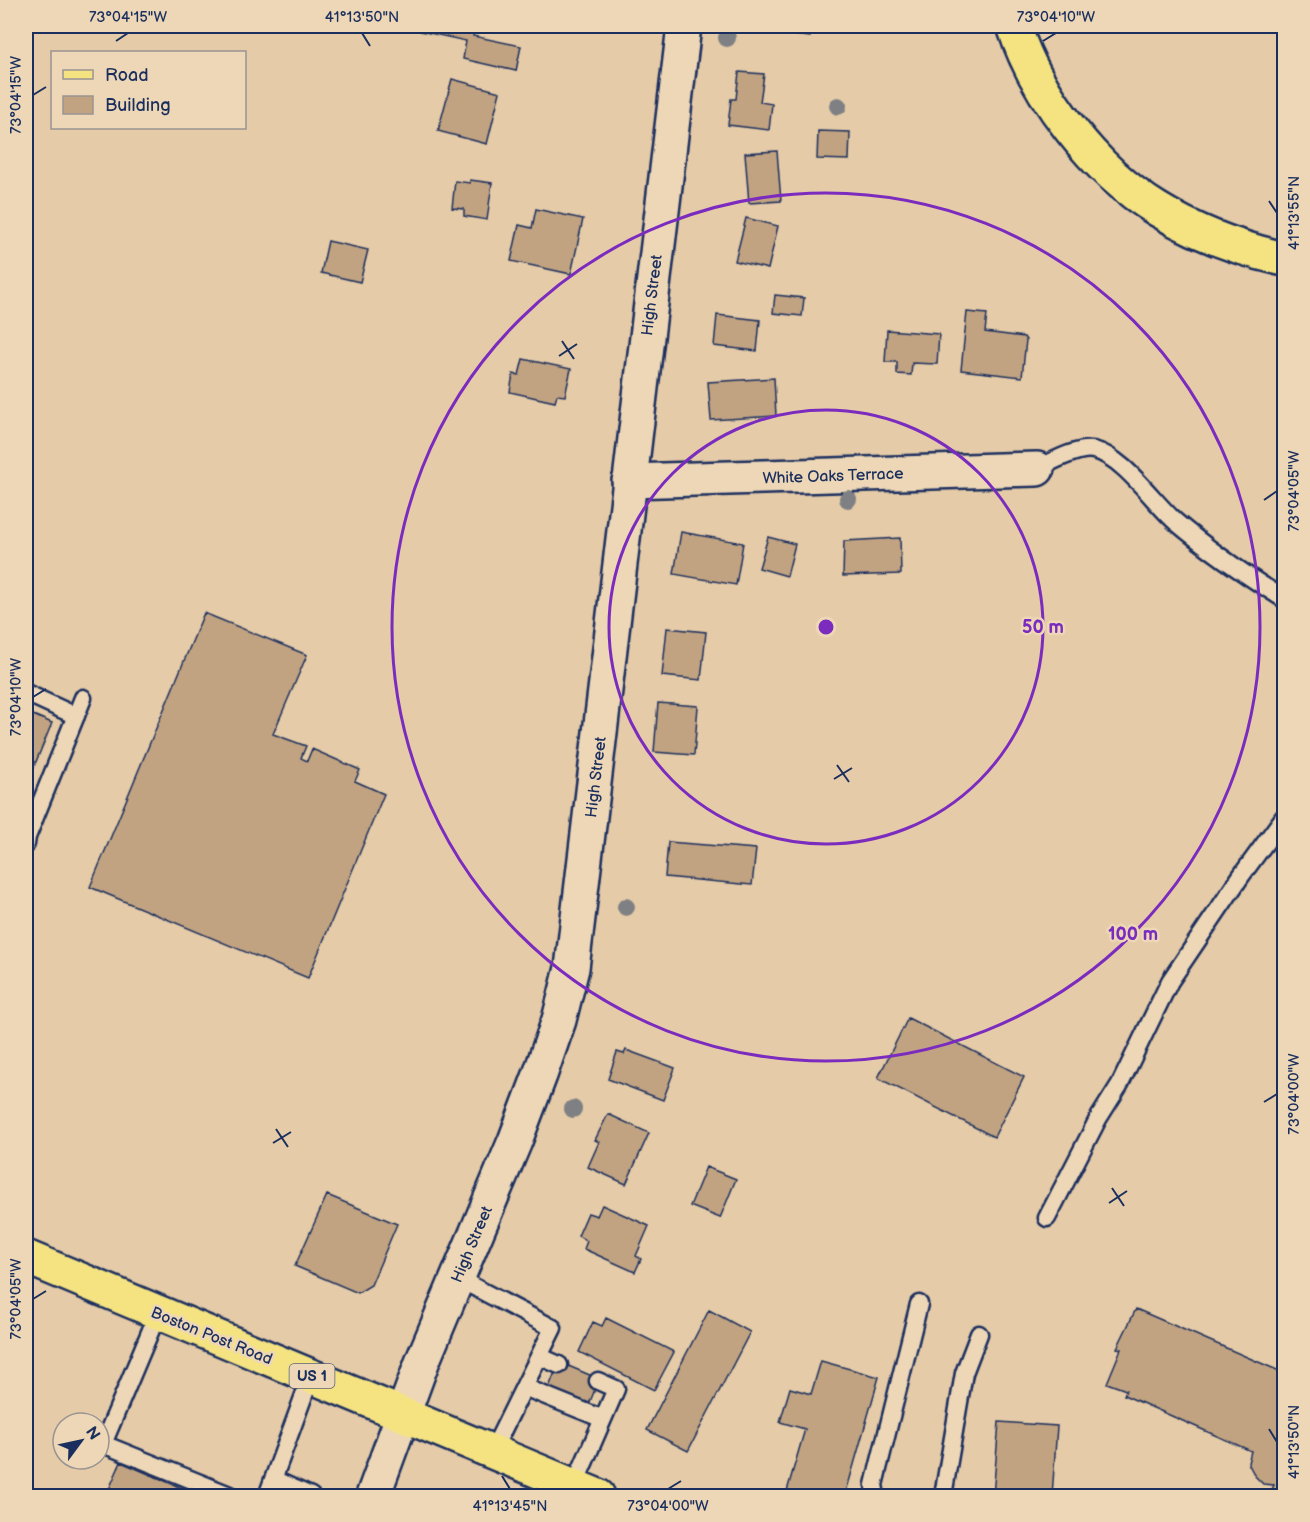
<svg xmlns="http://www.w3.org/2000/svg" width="1310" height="1522" font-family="'Balsamiq Sans',sans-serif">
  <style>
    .building { fill: #c1a381; stroke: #1b2f5e; stroke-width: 1.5 }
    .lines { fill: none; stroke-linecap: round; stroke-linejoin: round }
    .service-casing { stroke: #1b2f5e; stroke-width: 21 }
    .minor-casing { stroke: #1b2f5e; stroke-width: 38 }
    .secondary-casing { stroke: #1b2f5e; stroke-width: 38 }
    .primary-casing { stroke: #1b2f5e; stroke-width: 38 }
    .motorway-casing { stroke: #1b2f5e; stroke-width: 38 }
    .service { stroke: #edd7b6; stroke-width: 16 }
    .minor { stroke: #edd7b6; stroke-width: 33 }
    .secondary { stroke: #edd7b6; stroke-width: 33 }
    .primary { stroke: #f5e382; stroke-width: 33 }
    .motorway { stroke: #f5e382; stroke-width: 33 }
    .tree { fill: #7e8084 }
    .ticks { fill: none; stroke: #1b2f5e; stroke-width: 2 }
    .ring { fill: none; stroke: #7b2cbf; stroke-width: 3 }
    .labels { text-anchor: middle; stroke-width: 5; stroke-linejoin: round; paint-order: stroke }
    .shield { fill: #edd7b6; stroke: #5a6178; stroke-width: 1.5 }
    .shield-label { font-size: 15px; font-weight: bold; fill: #1b2f5e }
    .street-label { font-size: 16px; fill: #1b2f5e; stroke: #edd7b6 }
    .centre { fill: #7b2cbf; stroke: #edd7b6; stroke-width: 3 }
    .ring-label { font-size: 18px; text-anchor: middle; font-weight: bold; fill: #7b2cbf; stroke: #edd7b6; stroke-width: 5; stroke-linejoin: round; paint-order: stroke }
    .neatline { fill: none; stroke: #1b2f5e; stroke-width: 2 }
    .ticks-label { font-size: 15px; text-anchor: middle; fill: #1b2f5e }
  </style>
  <rect width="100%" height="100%" fill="#e5cba7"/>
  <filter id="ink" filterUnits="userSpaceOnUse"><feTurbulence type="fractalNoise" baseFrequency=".0167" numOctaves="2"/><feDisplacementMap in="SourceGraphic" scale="12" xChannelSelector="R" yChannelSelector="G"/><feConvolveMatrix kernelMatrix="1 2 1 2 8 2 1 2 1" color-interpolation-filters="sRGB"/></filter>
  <g filter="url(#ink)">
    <path class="building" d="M421,26h54l-2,10 48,10 -5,25 -53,-12 3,-18 -46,-10z
      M767,26h44l-1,11 -44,-5z
      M739,72l25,2 -4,28 12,2 -3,26 -41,-5 3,-26h5z
      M452,79l48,13 -13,52 -49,-13z
      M818,131l32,1 -1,28 -32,-1z
      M777,151l4,50 -32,2 -4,-50z
      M470,180l22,3 -5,37 -23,-4v-7l-12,-1 3,-27 15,2z
      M536,209l47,10 -12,55 -60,-13 8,-36 13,3z
      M746,218l32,8 -10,43 -33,-8z
      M328,241l40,9 -8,32 -39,-9z
      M775,295l29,3 -2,18 -29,-3z
      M967,312l20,2 -2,18 39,5 2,3 -4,37 -61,-7z
      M717,315l43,5 -3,31 -43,-5z
      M887,330l52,4 -2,30 -25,-1 -1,12 -14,-1v-12h-12z
      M523,359l48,10 -6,27 -8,-1 -2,7 -45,-10 3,-18 6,1z
      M774,378l2,38 -65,4 -3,-38z
      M681,532l62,11 -7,42 -62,-11z
      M768,537l27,7 -8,32 -28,-8z
      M900,538l1,36 -58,2 1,-35z
      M204,613l103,42 -34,79 33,12 -5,12 6,3 5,-12 48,21 -5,11 29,13 -76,184 -218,-91z
      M667,628l39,4 -5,48 -39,-4z
      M658,703l40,3 -4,49 -40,-3z
      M26,712l26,11 -26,63z
      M668,842l88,7 -4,36 -87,-8z
      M908,1018l116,59 -30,60 -116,-59z
      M626,1050l49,18 -12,32 -55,-21 9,-27 7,2z
      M608,1114l41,19 -23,51 -38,-17 11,-25 -4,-2z
      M706,1167l30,12 -16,39 -30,-12z
      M327,1195l70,29 -26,61 -13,8 -63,-27z
      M602,1205l47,21 -13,30 5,3 -6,13 -51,-23 3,-8 -9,-5 10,-23 9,3z
      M1136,1309l148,64v123h-15l5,-11 -11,-1 -8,-8 -7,-13 3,-12 -127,-56 2,-5 -19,-7 14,-34 -4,-1z
      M709,1310l41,22 -62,119 -41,-21z
      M606,1318l68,34 -20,38 -75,-38 14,-30 9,4z
      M821,1361l58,16 -34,119h-40l-18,-5 18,-62 -25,-7 10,-34 21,6z
      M559,1362l40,17 -11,28 -40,-17z
      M999,1422l58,4 -5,70h-59z
      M121,1462l79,34h-94z"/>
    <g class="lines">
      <g class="service-casing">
        <path id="service" d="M1037,469c14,-7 41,-22 56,-19 30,6 60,52 83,72 33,28 71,54 108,77
          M26,693l50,23
          M26,844l1,-7 56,-139
          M1047,1218l51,-99 22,-35 50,-103 71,-105 43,-59
          M457,1278l96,50 -61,124
          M158,1313l-55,131 129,52
          M539,1356l20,9
          M598,1381l18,8 -13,30
          M524,1387l79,32 -29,67
          M273,1479l38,17
          M267,1496l44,-120
          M876,1496l-2,-11 45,-181
          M943,1496l21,-123 15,-39"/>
      </g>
      <g class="minor-casing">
        <path id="minor" d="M629,481l408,-12"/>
      </g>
      <g class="secondary-casing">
        <path id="secondary" d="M373,1496l50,-136 92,-219 25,-66 19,-55 13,-52 112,-942"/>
      </g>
      <g class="primary-casing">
        <path id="primary" d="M26,1257l572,239"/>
      </g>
      <g class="motorway-casing">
        <path id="motorway" d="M1014,26c22,69 81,145 143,183 39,24 83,40 127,50"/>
      </g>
      <use href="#service" class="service"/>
      <use href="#minor" class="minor"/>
      <use href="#secondary" class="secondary"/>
      <use href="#primary" class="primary"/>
      <use href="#motorway" class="motorway"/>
    </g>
    <g class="tree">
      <circle cx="727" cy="38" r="9"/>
      <circle cx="838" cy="106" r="9"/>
      <circle cx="848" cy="499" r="9"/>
      <circle cx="626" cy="907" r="9"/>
      <circle cx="573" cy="1109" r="9"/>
    </g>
  </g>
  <path class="ticks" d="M362,33l8,13M116,41l12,-8M1043,41l13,-8M33,95l13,-8M1269,201l8,12M562,341l12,18M559,356l18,-12M1264,500l13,-9M33,697l13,-8M837,765l12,17M834,779l18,-11M1264,1102l13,-8M276,1129l12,18M273,1143l18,-11M1112,1188l12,18M1109,1203l18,-12M33,1299l13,-8M1269,1429l8,13M502,1476l8,13M668,1489l13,-8"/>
  <g class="ring">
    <circle cx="826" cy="627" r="217"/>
    <circle cx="826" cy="627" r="434"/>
  </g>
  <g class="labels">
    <rect class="shield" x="289.5" y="1364" width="45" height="24" rx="4.5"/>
    <g class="shield-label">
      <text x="312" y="1381">US 1</text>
    </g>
    <g class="street-label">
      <text transform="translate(651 295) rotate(-83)" y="6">High Street</text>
      <text transform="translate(833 475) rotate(-2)" y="6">White Oaks Terrace</text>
      <text transform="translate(595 777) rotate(-83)" y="6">High Street</text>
      <text transform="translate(471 1244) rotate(-67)" y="6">High Street</text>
      <text transform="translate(212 1335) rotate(22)" y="6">Boston Post Road</text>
    </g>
  </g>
  <circle cx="826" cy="627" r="9" class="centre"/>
  <g class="ring-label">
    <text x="1043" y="633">50 m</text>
    <text x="1133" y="940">100 m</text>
  </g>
  <rect width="1310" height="1522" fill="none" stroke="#edd7b6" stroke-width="66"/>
  <rect x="51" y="51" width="195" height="78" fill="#edd7b6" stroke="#999493" stroke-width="1.5"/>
  <rect x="63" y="70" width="30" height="9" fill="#f5e382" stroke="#999493" stroke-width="1.5"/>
  <text x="105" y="81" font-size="18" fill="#1b2f5e">Road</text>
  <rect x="63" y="96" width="30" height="18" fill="#c1a381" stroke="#999493" stroke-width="1.5"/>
  <text x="105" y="111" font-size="18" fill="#1b2f5e">Building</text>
  <g transform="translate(81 1441) rotate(57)"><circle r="28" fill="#edd7b6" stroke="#999493" stroke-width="1.5"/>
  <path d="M0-4.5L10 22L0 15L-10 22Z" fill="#1b2f5e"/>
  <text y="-9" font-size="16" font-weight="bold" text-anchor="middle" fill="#1b2f5e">N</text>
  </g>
  <rect x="33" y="33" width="1244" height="1456" class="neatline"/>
  <g class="ticks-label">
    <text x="128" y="22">73°04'15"W</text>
    <text x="362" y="22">41°13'50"N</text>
    <text x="1056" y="22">73°04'10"W</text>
    <text transform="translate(16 95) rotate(-90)" y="5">73°04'15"W</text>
    <text transform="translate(1294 213) rotate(-90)" y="5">41°13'55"N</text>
    <text transform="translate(1294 491) rotate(-90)" y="5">73°04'05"W</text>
    <text transform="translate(16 697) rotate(-90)" y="5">73°04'10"W</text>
    <text transform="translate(1294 1094) rotate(-90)" y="5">73°04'00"W</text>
    <text transform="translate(16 1299) rotate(-90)" y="5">73°04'05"W</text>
    <text transform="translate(1294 1442) rotate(-90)" y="5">41°13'50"N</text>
    <text x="510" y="1511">41°13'45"N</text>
    <text x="668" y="1511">73°04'00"W</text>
  </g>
</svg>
